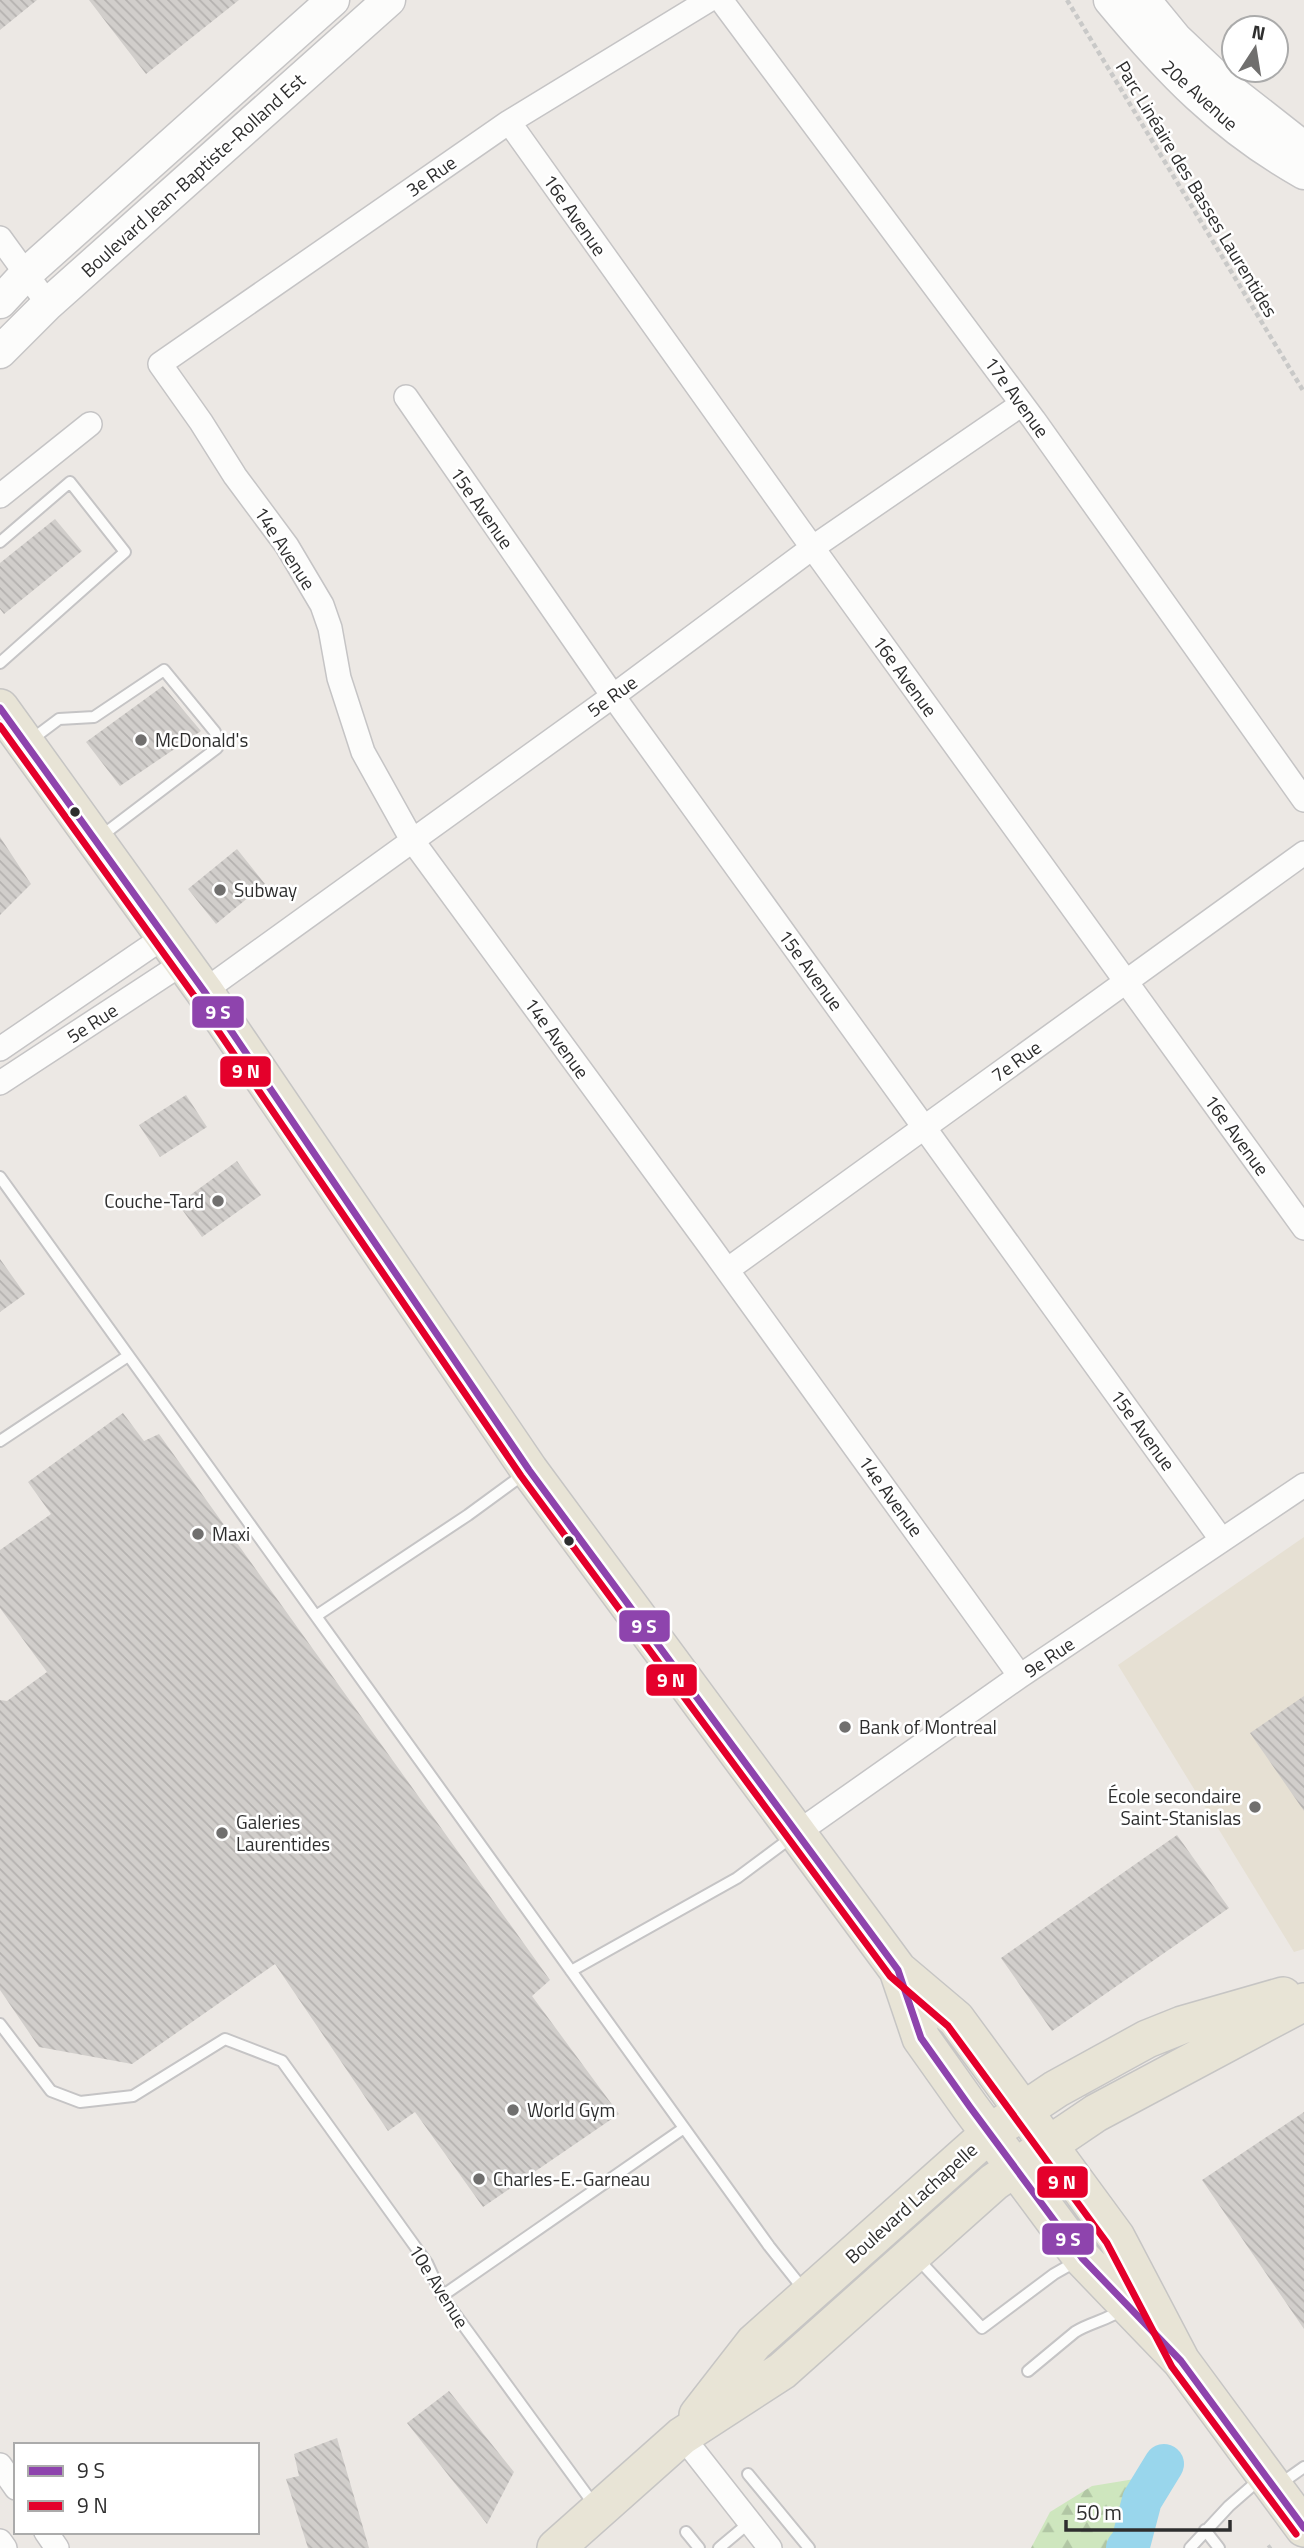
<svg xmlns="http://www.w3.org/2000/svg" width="1304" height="2548" font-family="'Titillium Web',sans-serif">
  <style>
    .education { fill: #e6e0d3 }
    .forest { fill: url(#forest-firs) }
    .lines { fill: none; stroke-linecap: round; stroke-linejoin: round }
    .river { stroke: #99d6ec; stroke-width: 40 }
    .building { fill: url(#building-back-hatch) }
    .lane-casing { stroke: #c5c4c5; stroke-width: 14 }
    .street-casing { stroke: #c5c4c5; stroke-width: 26 }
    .secondary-casing { stroke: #c5c4c5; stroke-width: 35 }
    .primary-casing { stroke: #c6c5c4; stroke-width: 40 }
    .path { stroke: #c9c9c8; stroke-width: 4.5; stroke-dasharray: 5 3.5; stroke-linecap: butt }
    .lane { stroke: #fcfcfb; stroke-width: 10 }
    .street { stroke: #fcfcfb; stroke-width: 23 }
    .secondary { stroke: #fcfcfb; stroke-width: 32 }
    .primary { stroke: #e8e4d6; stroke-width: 37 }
    .bus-1-casing { stroke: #fff; stroke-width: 12 }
    .bus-2-casing { stroke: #fff; stroke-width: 12 }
    .bus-1 { stroke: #8e44ad; stroke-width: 7 }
    .bus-2 { stroke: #e4002b; stroke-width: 7 }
    .poi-dot { fill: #706f6e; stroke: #fff; stroke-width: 2.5 }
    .bus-dot { fill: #2e2e2e; stroke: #fff; stroke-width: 2.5 }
    .labels { text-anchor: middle; stroke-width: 5; stroke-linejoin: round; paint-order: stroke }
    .street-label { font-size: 19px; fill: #2e2e2e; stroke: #fff }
    .poi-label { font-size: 19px; fill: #2e2e2e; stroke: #fff; text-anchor: start }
    .line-badge { stroke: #fff; stroke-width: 2.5 }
    .badge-label { font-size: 19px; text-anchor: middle; font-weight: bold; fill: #fff }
  </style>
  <defs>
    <pattern id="forest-firs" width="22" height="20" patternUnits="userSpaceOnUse" patternTransform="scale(1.75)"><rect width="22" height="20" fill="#cee6be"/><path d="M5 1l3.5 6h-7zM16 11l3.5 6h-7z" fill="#b1c6a4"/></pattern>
    <pattern id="building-back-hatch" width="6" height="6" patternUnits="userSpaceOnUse" patternTransform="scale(1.75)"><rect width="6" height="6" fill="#d1cecb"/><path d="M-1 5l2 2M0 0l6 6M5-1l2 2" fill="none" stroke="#b4b1af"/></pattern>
  </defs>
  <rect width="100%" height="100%" fill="#ece8e4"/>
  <path class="education" d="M1304,1537v412l-10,3 -176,-287z"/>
  <path class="forest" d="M1147,2477l17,13 -15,58h-118l19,-36 42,-26z"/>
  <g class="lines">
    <path class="river" d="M1126,2548l5,-6 11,-42 22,-36"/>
  </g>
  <path class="building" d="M0,0h37l-37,30z
    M89,0h150l-93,74z
    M55,519l27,32 -78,63 -4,-5v-46z
    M163,686l38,45 -81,55 -34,-44z
    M0,837l31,47 -31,31z
    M237,849l28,35 -49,40 -28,-35z
    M186,1095l21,32 -47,30 -21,-32z
    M237,1161l24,34 -59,42 -24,-33z
    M0,1259l25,35 -25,18z
    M123,1413l21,28 15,-7 391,546 -18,16 87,118 -136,93 -68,-95 -27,19 -113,-167 -143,100 -93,-17 -39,-57v-290l7,1 40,-29 -47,-64v-58l51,-36 -23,-32z
    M1304,1696v115l-54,-78z
    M1177,1835l52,73 -177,123 -51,-73z
    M1304,2112v217l-102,-149z
    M449,2391l65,81 -27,52 -80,-101z
    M337,2438l32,110h-61l-22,-69 13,-3 -5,-22z"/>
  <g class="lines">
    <g class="lane-casing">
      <path id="lane" d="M0,542l70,-60 55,70 -125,111
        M31,740l28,-21 35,-2 70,-47 51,62 2,16 -117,89
        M0,1177l769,1069 35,44
        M0,1441l128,-85
        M316,1616l152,-101 56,-41
        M571,1971l166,-93 55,-41
        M0,2024l51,67 29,11 53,-6 92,-57 57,22 145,202 15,33 153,210
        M917,2258l65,70 72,-54 23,-13
        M442,2296l242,-168
        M1028,2371l47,-39c16,-10 34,-12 49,-24
        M748,2474l61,74
        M1280,2484l24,-17
        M1205,2530l14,18
        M686,2532l13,16
        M719,2548l31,-26
        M1190,2548l39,-42 31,-27"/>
    </g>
    <g class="street-casing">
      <path id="street" d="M709,0l-200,122 -349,242 41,58 34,54 52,70 35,59 8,23 9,50 24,74 49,88 297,405 311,431
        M721,0l313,420 270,380
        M509,122l290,407 505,699
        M0,238l48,66
        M406,397l207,299 608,843
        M0,496l90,-72
        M204,991l409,-295 199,-148 210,-144
        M0,1049l164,-112
        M0,1083l183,-120
        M727,1270l577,-417
        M797,1833l223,-157 284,-191
        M682,2436l88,112
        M0,2465l16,23
        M46,2532l11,16
        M0,2541l5,7"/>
    </g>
    <g class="secondary-casing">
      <path id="secondary" d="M1110,0c59,71 112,127 194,173
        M1144,0l32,39 54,51 74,58
        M0,302l26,-28 307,-274
        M0,352l48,-48 341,-304"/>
    </g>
    <g class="primary-casing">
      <path id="primary" d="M0,708l204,283 325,479 369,500 58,49 160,218 65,124
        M898,1970l23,68 49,69 112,151 99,103 123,167
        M698,2415l56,-72 236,-210 66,-44 91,-50 35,-14 101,-29
        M556,2548l126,-112 100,-65 212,-189 102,-69 208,-111"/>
    </g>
    <path class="path" d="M1067,0l237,392
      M1268,2548l3,-2"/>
    <use href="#lane" class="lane"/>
    <use href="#street" class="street"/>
    <use href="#secondary" class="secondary"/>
    <use href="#primary" class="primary"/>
    <g class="bus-1-casing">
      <path id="bus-1" d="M0,708l204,283 325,479 369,500 23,68 49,69 112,151 99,103 123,167"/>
    </g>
    <g class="bus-2-casing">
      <path id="bus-2" d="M0,726l195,271 326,479 369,500 58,50 159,217 65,124 124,167"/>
    </g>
    <use href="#bus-1" class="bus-1"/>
    <use href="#bus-2" class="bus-2"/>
  </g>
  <g class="poi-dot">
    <circle cx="141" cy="740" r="7"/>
    <circle cx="220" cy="890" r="7"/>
    <circle cx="218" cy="1201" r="7"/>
    <circle cx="198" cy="1534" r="7"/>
    <circle cx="845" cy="1727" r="7"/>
    <circle cx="1255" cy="1807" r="7"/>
    <circle cx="222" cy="1833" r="7"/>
    <circle cx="513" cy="2110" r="7"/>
    <circle cx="479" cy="2179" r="7"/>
  </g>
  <g class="bus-dot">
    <circle cx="75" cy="812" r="6"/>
    <circle cx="569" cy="1541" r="6"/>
  </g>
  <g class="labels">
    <g class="street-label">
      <text transform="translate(1200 95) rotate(42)" y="7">20e Avenue</text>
      <text transform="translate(193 175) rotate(-42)" y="7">Boulevard Jean-Baptiste-Rolland Est</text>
      <text transform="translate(431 176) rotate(-35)" y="7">3e Rue</text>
      <text transform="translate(1197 189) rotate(59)" y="7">Parc Linéaire des Basses Laurentides</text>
      <text transform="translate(575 215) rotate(55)" y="7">16e Avenue</text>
      <text transform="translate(1017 397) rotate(54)" y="7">17e Avenue</text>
      <text transform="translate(482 508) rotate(55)" y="7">15e Avenue</text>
      <text transform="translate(285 548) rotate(57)" y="7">14e Avenue</text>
      <text transform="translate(905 676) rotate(54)" y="7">16e Avenue</text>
      <text transform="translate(612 696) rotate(-36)" y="7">5e Rue</text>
      <text transform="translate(811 970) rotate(54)" y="7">15e Avenue</text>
      <text transform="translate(92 1023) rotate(-33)" y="7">5e Rue</text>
      <text transform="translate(557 1038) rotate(54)" y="7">14e Avenue</text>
      <text transform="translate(1016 1061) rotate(-36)" y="7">7e Rue</text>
      <text transform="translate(1237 1135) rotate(54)" y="7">16e Avenue</text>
      <text transform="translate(1143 1430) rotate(54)" y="7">15e Avenue</text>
      <text transform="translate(891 1496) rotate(54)" y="7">14e Avenue</text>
      <text transform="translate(1049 1657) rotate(-34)" y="7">9e Rue</text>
      <text transform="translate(911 2203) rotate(-42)" y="7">Boulevard Lachapelle</text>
      <text transform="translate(439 2286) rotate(58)" y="7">10e Avenue</text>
    </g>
    <g class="poi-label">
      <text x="155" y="747">McDonald's</text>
      <text x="234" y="897">Subway</text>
      <text x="204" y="1208" text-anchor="end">Couche-Tard</text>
      <text x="212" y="1541">Maxi</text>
      <text x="859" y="1734">Bank of Montreal</text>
      <text x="1241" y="1803" text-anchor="end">École secondaire<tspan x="1241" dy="22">Saint-Stanislas</tspan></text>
      <text x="236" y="1829">Galeries<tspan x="236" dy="22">Laurentides</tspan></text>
      <text x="527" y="2117">World Gym</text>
      <text x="493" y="2186">Charles-E.-Garneau</text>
    </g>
  </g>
  <g class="line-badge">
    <rect x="191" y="995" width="54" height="34" rx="7" fill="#8e44ad"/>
    <rect x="219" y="1055" width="53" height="33" rx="7" fill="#e4002b"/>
    <rect x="618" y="1609" width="53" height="34" rx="7" fill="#8e44ad"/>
    <rect x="645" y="1663" width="53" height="34" rx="7" fill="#e4002b"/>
    <rect x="1036" y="2165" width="53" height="34" rx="7" fill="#e4002b"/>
    <rect x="1041" y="2222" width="54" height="34" rx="7" fill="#8e44ad"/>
  </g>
  <g class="badge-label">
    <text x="218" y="1019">9 S</text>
    <text x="246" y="1078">9 N</text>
    <text x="644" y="1633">9 S</text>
    <text x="671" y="1687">9 N</text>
    <text x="1062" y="2189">9 N</text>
    <text x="1068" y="2246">9 S</text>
  </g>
  <rect x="14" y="2443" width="245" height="91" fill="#ffffff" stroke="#ababab" stroke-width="2"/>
  <rect x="28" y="2466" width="35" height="10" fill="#8e44ad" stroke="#ababab" stroke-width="2"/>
  <text x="77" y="2478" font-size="21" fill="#2e2e2e">9 S</text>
  <rect x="28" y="2501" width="35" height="10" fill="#e4002b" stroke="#ababab" stroke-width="2"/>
  <text x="77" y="2513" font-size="21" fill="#2e2e2e">9 N</text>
  <g transform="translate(1255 49) rotate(12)"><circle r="33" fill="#ffffff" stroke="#ababab" stroke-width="2"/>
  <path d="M0-5L12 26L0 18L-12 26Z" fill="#706f6e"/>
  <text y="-10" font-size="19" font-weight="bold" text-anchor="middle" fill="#2e2e2e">N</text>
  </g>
  <path d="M1066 2520v10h164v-10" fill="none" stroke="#2e2e2e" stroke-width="3.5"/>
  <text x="1076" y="2520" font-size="21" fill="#2e2e2e" stroke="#ffffff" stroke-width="5" paint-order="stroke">50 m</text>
</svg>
